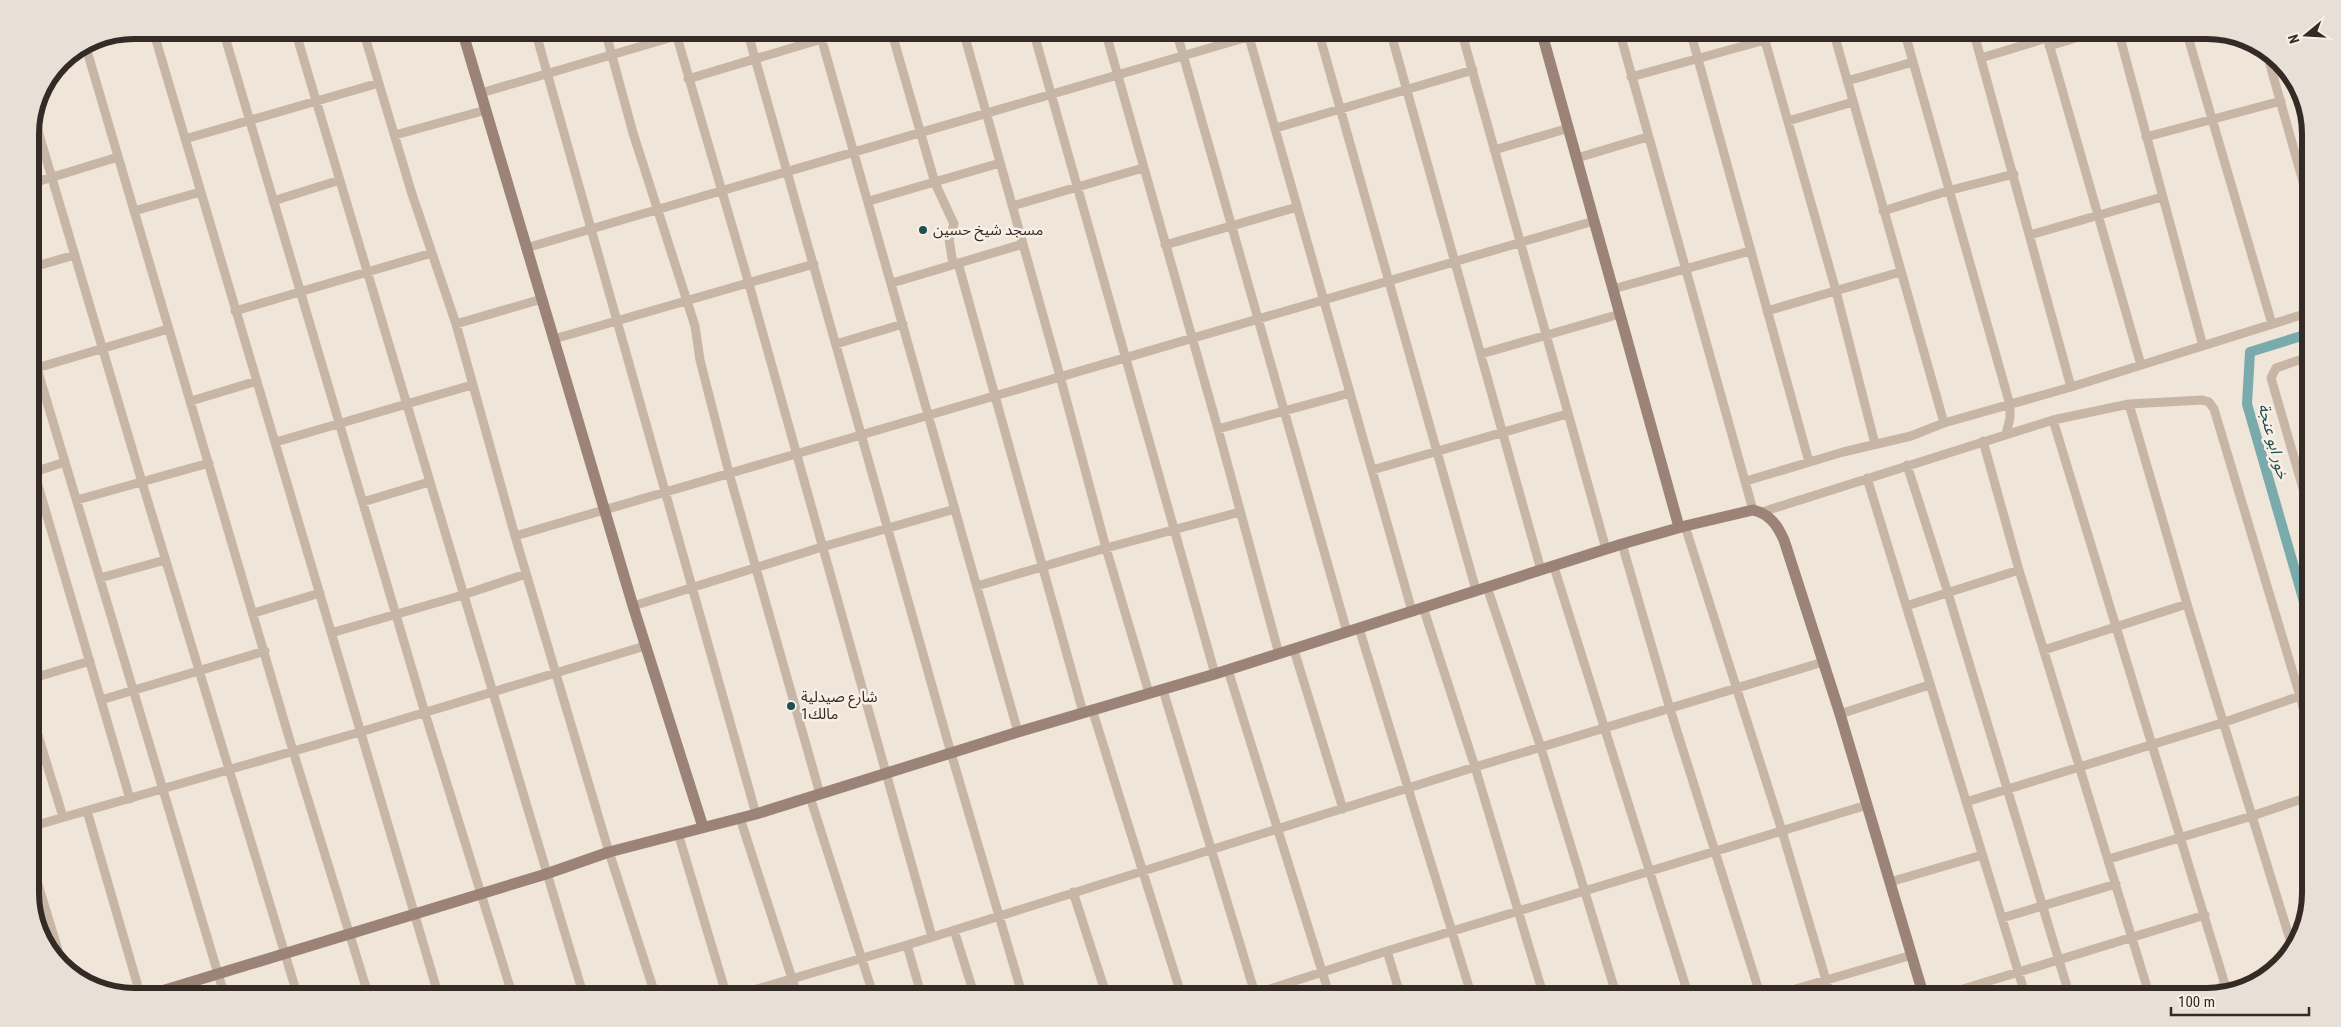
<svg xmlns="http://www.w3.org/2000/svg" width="2341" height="1027" font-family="'Roboto Condensed','Noto Sans Arabic',sans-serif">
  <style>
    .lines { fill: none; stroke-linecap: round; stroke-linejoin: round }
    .canal { stroke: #79aaac; stroke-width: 10 }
    .street { stroke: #c7b5a5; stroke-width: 9 }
    .secondary { stroke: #9b8477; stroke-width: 11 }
    .poi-dot { fill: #1d5053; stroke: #f8efe5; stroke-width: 2 }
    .labels { text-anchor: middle; stroke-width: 5; stroke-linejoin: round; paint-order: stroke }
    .poi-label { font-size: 15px; fill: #342a26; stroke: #f8efe5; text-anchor: start }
    .water-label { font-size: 16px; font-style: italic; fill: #1d5053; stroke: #f8efe5 }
    .rim { fill: none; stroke: #342a26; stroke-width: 6 }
  </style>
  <rect width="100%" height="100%" fill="#f0e5d9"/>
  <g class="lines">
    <path class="canal" d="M2311,333l-61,19 -3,52 64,222"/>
    <path class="street" d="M153,30l286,967
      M223,30l202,683 88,284
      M295,30l289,967
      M363,30l48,161 45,133 59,212 94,316 47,145
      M535,30l221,784
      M605,30l28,103 62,193 5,34 29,113 91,321
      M675,30l74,254 183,653
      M747,30l204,723 72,244
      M819,30l199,702
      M891,30l44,153 19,41 -5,15 4,25
      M963,30l97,346 46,172 43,145
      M1033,30l182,644
      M1105,30l113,399 61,225
      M1176,30l171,602
      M1247,30l165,581
      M1318,30l158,560
      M1390,30l151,540
      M1461,30l145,519
      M1619,30l134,480
      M1690,30l119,432
      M1762,30l74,261 39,153
      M1833,30l111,393
      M1904,30l106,375v13l-4,16
      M1973,30l98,357
      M2045,30l96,335
      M2118,30l85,316
      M2186,30l86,294
      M94,38h1
      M85,44l208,707 76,246
      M2049,46l53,-16
      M2267,54l44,156
      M1981,58l66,-20
      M1631,77l134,-37
      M688,79l164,-49
      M1847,81l66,-19
      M481,93l195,-57
      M33,114l109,368 156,515
      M1788,121l65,-19
      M1276,128l197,-58
      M395,135l91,-25
      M2146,137l135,-36
      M185,139l194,-56
      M1494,150l75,-22
      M1577,158l70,-21
      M30,184l88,-27
      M273,201l67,-21
      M869,201l131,-38
      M1012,206l131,-38
      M134,211l66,-19
      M1883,211l68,-21 63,-16
      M2030,235l132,-38
      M1165,245l132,-38
      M526,248l745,-218
      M958,263l125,449
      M30,268l45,-13
      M892,283l131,-39
      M1613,289l137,-38
      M235,311l197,-58
      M1767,311l133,-39
      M456,324l86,-25
      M554,339l260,-75
      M836,344l67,-20
      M30,345l195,652
      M1481,354l139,-40
      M2311,356l-35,12 -5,10 40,138
      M30,370l138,-41
      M191,401l66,-20
      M2129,404l58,200
      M2053,420l174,571
      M1218,429l132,-36
      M1983,441l36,129 131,427
      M276,442l196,-57
      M30,458l100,341
      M1907,465l41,128 122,404
      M1372,470l195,-56
      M34,472l31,-10
      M1867,478l159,519
      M1746,481l97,-29 68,-16 33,-13 127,-36 240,-75
      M77,500l132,-37
      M363,502l66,-20
      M1762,512l291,-92 76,-16 73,-4 7,2 5,7 86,287
      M1685,526l97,305 49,166
      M515,536l1079,-315
      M1622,544l48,165 91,288
      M1554,567l135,430
      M100,578l65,-18
      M977,586l129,-38 134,-36
      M1487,587l54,161 76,249
      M633,606l189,-59 133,-38
      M1906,606l113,-36
      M1423,607l52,160 69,230
      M254,613l66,-20
      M1359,628l113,369
      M331,633l132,-38 63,-21
      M1294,650l49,159
      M2044,650l143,-46 65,212 59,-20
      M1228,670l102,327
      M30,679l60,-18
      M1163,690l93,307
      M101,700l164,-49
      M30,709l33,108
      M1092,709l90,288
      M1840,714l89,-29
      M810,797l64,200
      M1966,802l256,-79 78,-27 11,42
      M87,811l54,186
      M740,818l58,179
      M30,827l330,-95 285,-86
      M678,833l49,164
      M30,858l32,105
      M2109,859l143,-43 40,130
      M1890,882l92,-27
      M1073,892l34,105
      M2002,918l114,-34
      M954,930l21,67
      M907,945l15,52
      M1387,951l480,-146
      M730,997l177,-52 568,-178 348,-105
      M1245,997l142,-46 14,46
      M1768,997l144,-42
      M1937,997l268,-82
      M2204,997l20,-12"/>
    <path class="secondary" d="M462,30l171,576 70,221
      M1541,30l138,497
      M142,997l404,-123 63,-22 147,-38 262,-82 197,-58 407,-130 63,-18 68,-16c17,4 24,15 31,30l56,174 84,283"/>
  </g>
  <g class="poi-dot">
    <circle cx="923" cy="230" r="5"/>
    <circle cx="791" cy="706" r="5"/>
  </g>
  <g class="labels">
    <g class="poi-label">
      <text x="933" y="235">مسجد شيخ حسين</text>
      <text x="801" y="702">شارع صيدلية<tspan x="801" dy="17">مالك1</tspan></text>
    </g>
    <g class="water-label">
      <text transform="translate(2274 441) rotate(75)" y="6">خور ابو عنجة</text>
    </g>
  </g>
  <path d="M0 0H2341V1027H0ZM134 39H2207A95 95 0 0 1 2302 134V893A95 95 0 0 1 2207 988H134A95 95 0 0 1 39 893V134A95 95 0 0 1 134 39Z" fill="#e8dfd6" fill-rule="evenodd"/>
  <path class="rim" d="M134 39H2207A95 95 0 0 1 2302 134V893A95 95 0 0 1 2207 988H134A95 95 0 0 1 39 893V134A95 95 0 0 1 134 39Z"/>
  <g transform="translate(2306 35) rotate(252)" stroke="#f8efe5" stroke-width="4" paint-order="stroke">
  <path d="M0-4L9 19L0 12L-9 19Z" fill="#342a26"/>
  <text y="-8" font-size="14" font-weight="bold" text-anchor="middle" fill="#342a26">N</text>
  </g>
  <path d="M2171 1007v8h138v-8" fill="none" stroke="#342a26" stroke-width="2.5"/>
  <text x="2178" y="1007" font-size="15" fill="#342a26" stroke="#f8efe5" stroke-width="4" paint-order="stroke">100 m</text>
</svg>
